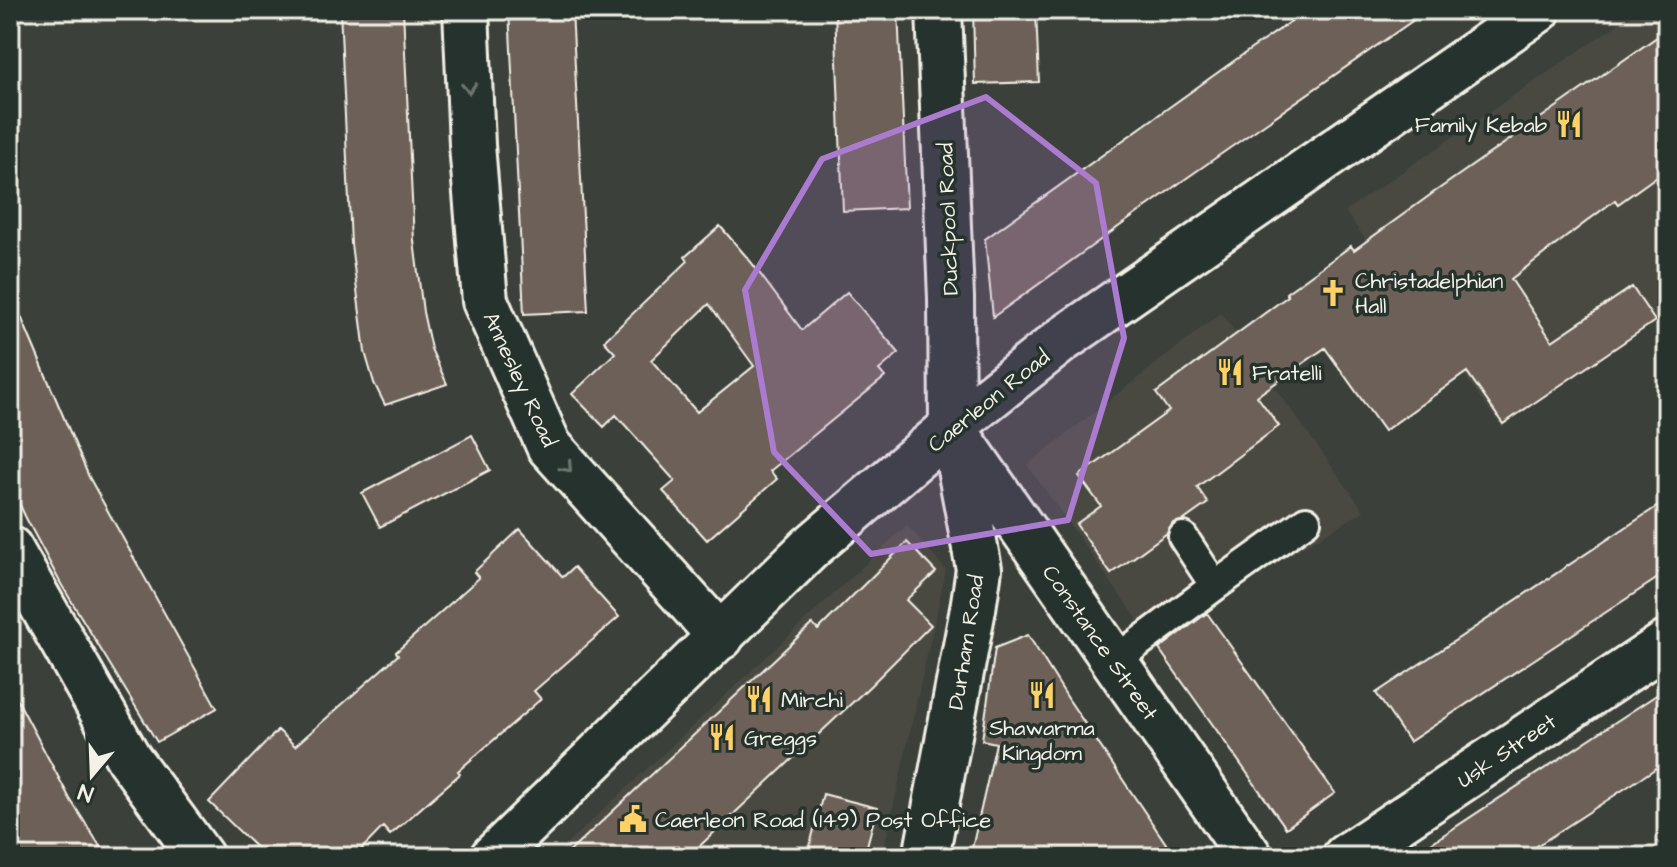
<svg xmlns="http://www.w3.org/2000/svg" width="1677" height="867" font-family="'Architects Daughter',sans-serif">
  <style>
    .built { fill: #4a4a43 }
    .building { fill: #6c6058; stroke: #f4f1e8; stroke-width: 2; fill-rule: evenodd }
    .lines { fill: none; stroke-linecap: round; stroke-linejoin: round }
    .lane-casing { stroke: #f4f1e8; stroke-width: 34 }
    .street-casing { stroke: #f4f1e8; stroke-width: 50 }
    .secondary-casing { stroke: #f4f1e8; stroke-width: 50 }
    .lane { stroke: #26332d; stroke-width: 28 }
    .street { stroke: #26332d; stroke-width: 44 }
    .secondary { stroke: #26332d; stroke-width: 44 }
    .oneway { stroke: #6e766e }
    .marked { fill: #ab7bcf; fill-opacity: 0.2; stroke: #ab7bcf; stroke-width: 6; stroke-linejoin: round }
    .labels { text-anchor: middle; stroke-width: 7; stroke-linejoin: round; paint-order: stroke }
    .poi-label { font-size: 22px; fill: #f4f1e8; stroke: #26332d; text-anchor: start }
    .street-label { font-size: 22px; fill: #f4f1e8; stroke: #26332d }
  </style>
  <rect width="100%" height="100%" fill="#3b403a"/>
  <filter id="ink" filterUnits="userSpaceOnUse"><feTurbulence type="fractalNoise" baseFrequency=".0125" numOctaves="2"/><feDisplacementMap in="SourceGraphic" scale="16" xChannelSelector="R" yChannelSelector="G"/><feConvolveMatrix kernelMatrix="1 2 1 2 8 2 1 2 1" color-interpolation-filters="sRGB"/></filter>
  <g filter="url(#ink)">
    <path class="built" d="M1639,10h28v301l-166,115 -156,-215z
      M1221,313l143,198 -214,126 -123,-172z
      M907,525l39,45 -64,287h-329z"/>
    <path class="building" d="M340,10h63l11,231 9,71 8,37 16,35 -62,21 -11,-22 -9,-31 -14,-108z
      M509,10h63l16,301 -64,3z
      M835,10h63l9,198 -64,3z
      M973,10h63l3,72 -64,2z
      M1308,10h120l-247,172 -188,135 -8,-78 253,-181z
      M1667,30v139l-49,35 -3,-4 -104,79 41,62 80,-54 23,34 -152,103 -36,-52 -83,59 -59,-83 -68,48 22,30 -82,61 11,16 -24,17 -11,3 -6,10 -56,41 -35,-50 25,-18 -22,-30 90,-65 -13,-18 132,-97 -2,-3 65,-47 3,4 79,-57z
      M720,226l31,36 51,68 45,-38 52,61 -20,17 6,7 -115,94 7,8 -70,61 -44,-49 12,-10 -59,-66 -12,12 -32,-33 43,-41 -11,-12 84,-80 -3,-4zM709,304l45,62 -57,46 -46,-52z
      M11,293l78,184 128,231 -60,34 -96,-158 -35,-66 -16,-34z
      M472,435l18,35 -110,57 -18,-34z
      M1667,500v72l-258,170 -33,-49z
      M520,529l43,48 11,-10 45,50 -85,74 7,8 -83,72 2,3 -70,61 -7,-8 -29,30h-88l-57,-55 69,-72 17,16 103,-91 -2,-3 83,-74 -5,-6z
      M907,542l29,30 -30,28 25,25 -61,61 -182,171h-124l248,-233 6,6z
      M1207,613l128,180 -49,35 -127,-179z
      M1028,635l41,65 106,157h-205l26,-114 -14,-3 13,-92z
      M10,686l60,113 37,58h-88l-9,-15z
      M1667,688v73l-55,36 -92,60h-110z
      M823,794l54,14 -13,49h-57z"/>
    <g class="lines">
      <g class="lane-casing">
        <path id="lane" d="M1215,586l91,-65
          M1114,661l101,-75 -32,-49"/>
      </g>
      <g class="street-casing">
        <path id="street" d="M466,10l6,135 13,156 64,145 172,191
          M952,427l298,430
          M10,549l119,210 72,98
          M926,857l47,-248 6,-40 -24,-127
          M1345,857l322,-214"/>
      </g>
      <g class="secondary-casing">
        <path id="secondary" d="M939,10l12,288 1,129
          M493,857l318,-310 141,-120 110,-87 476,-330"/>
      </g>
      <use href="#lane" class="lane"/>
      <use href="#street" class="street"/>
      <use href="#secondary" class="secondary"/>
    </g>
    <defs><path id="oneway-chevron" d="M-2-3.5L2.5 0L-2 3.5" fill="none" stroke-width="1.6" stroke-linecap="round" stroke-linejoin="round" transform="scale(2)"/></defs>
    <g class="oneway">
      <use href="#oneway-chevron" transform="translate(469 88) rotate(87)"/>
      <use href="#oneway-chevron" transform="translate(567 467) rotate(48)"/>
    </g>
  </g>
  <path class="marked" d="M986,97l110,86 28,155 -56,182 -197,34 -97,-102 -29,-162 77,-131z"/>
  <defs>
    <g id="restaurant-bare" transform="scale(2.16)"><path d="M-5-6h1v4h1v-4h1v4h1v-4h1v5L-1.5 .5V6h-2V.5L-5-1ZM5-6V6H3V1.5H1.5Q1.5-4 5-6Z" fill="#ffd166" stroke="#26332d" stroke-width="2.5" paint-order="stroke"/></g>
    <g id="church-bare" transform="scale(2.16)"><path d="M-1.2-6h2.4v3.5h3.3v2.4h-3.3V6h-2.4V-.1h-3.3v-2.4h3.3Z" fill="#ffd166" stroke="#26332d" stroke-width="2.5" paint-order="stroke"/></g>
    <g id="civic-bare" transform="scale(2.16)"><path d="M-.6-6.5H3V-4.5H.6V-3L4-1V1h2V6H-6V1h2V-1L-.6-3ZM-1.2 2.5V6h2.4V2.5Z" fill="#ffd166" stroke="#26332d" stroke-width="2.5" paint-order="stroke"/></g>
  </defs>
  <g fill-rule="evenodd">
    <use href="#restaurant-bare" x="1569" y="124"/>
    <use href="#church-bare" x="1333" y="293"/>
    <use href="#restaurant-bare" x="1230" y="372"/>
    <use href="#restaurant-bare" x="1042" y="695"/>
    <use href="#restaurant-bare" x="759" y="699"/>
    <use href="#restaurant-bare" x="722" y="737"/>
    <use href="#civic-bare" x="633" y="819"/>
  </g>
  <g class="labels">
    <g class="poi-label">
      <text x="1547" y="132" text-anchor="end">Family Kebab</text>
      <text x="1355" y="288">Christadelphian<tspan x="1355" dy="25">Hall</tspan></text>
      <text x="1252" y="380">Fratelli</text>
      <text x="781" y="707">Mirchi</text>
      <text x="1042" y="735" text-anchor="middle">Shawarma<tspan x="1042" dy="25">Kingdom</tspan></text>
      <text x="744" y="745">Greggs</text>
      <text x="655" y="827">Caerleon Road (149) Post Office</text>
    </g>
    <g class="street-label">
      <text transform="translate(947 219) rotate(-92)" y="8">Duckpool Road</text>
      <text transform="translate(521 379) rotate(65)" y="8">Annesley Road</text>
      <text transform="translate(988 400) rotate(-39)" y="8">Caerleon Road</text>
      <text transform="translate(965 642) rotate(-81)" y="8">Durham Road</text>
      <text transform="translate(1101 642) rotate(55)" y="8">Constance Street</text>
      <text transform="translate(1506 750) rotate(-34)" y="8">Usk Street</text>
    </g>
  </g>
  <rect width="1677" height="867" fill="none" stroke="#26332d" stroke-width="40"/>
  <rect x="20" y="20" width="1637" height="827" fill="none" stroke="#f4f1e8" stroke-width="3" filter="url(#ink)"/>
  <g transform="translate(92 775) rotate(199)" stroke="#26332d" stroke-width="6" paint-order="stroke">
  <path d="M0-6L14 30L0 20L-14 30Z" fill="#f4f1e8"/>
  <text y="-12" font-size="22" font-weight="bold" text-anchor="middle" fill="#f4f1e8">N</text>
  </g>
</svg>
